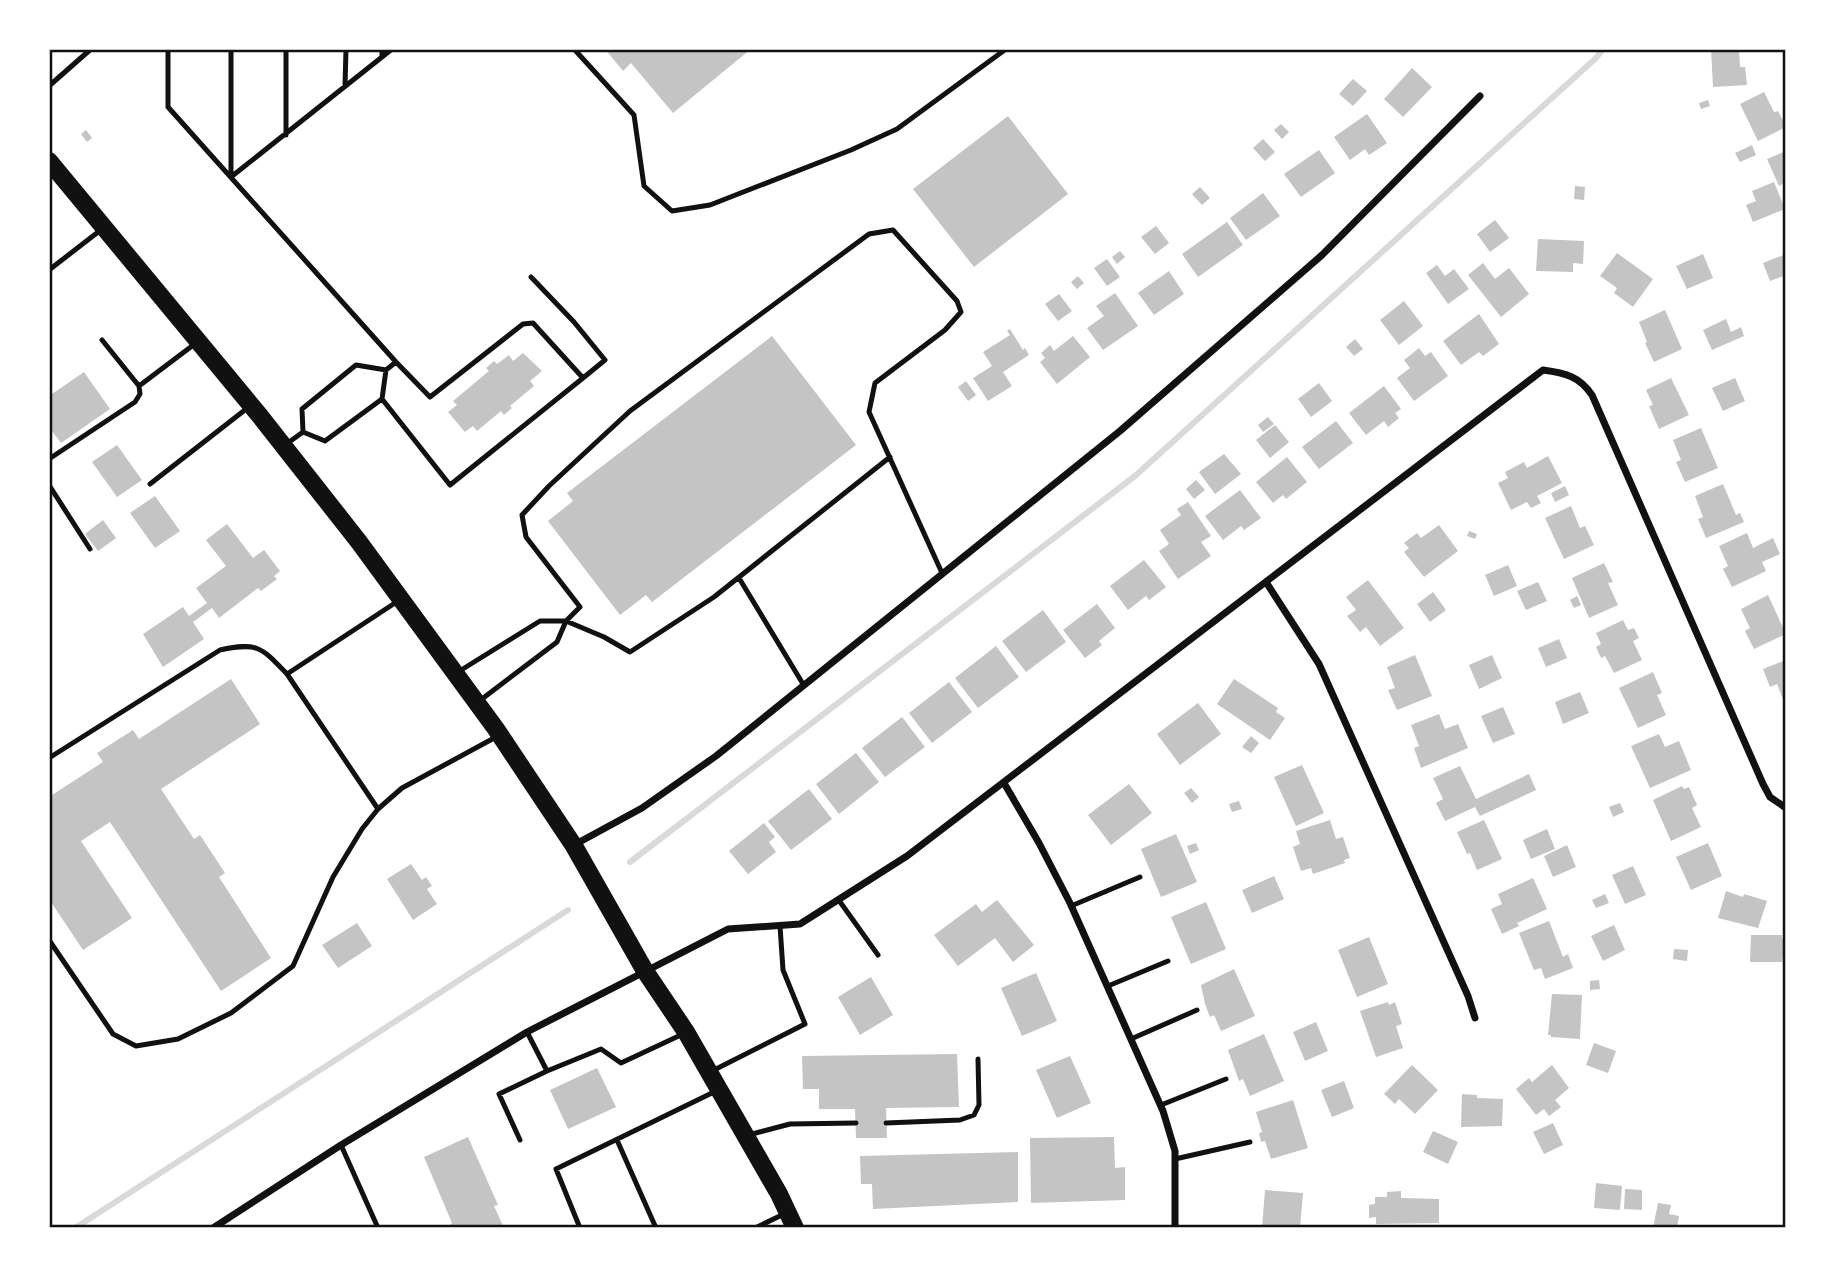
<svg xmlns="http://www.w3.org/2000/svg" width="1835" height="1277" font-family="'Space Grotesk',sans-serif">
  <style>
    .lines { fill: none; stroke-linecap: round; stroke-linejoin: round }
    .stream { stroke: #d9d9d9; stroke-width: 6 }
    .building { fill: #c4c4c4 }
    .service { stroke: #111; stroke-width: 5 }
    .minor { stroke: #111; stroke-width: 7 }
    .primary { stroke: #111; stroke-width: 18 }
    .neatline { fill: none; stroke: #111; stroke-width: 2.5 }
  </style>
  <rect width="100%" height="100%" fill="#fff"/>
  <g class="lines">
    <path class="stream" d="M630,862l505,-386 461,-418 7,-9
      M75,1228l493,-318"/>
  </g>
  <path class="building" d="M605,49h146l-78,64 -42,-50 -8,8z
    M1711,49h28l1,18h5l2,18 -34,2z
    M1412,68l20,19 -29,30 -19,-18z
    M1353,79l14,12 -14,15 -14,-12z
    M1764,92l10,20 4,-1 8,16 -28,14 -18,-37z
    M1708,100l2,6 -9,3 -2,-6z
    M1367,114l20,29 -18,12 -4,-6 -15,11 -16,-23z
    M1008,116l60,78 -94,73 -61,-78z
    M1281,124l8,8 -7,7 -8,-9z
    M86,130l6,8 -5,4 -6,-8z
    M1263,139l12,13 -10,9 -12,-13z
    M1752,145l4,10 -16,7 -5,-9z
    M1319,150l16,23 -34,24 -17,-23z
    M1786,151v31l-7,4 -12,-27z
    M1774,182l11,27 -32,13 -7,-17 10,-4 -4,-10z
    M1575,186l10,1 -1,13 -10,-1z
    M1200,187l10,11 -8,7 -10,-11z
    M1263,193l17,23 -34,24 -16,-22z
    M1495,220l14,18 -19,14 -13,-18z
    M1227,222l16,23 -45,32 -16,-23z
    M1156,226l13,17 -14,11 -14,-17z
    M1538,239l46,2 -1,23 -10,-1v9l-37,-1z
    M1120,251l5,6 -8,7 -5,-7z
    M1617,253l36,26 -20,28 -19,-14 3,-5 -17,-12z
    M1703,254l10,24 -26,11 -11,-23z
    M1786,254v21l-16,6 -7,-18z
    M1107,259l13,18 -13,9 -13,-18z
    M1483,263l12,16 14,-11 20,26 -28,23 -33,-42z
    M1437,265l8,11 9,-7 15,20 -21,15 -22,-31z
    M1169,271l15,23 -30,21 -16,-22z
    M1078,276l6,7 -7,6 -6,-7z
    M1115,293l23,33 -35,24 -16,-22 17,-12 -8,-10z
    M1059,294l13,17 -14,10 -13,-17z
    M1404,301l19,25 -24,19 -19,-25z
    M1665,310l17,39 -28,13 -9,-19 2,-1 -8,-20z
    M1479,314l20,30 -16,12 -4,-4 -18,13 -18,-24z
    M1726,319l5,13 10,-5 3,9 -32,14 -9,-20z
    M1010,329l13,21 2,-2 4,7 -26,17 9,14 -24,15 -15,-23 19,-12 -9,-14 27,-17 -3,-4z
    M772,336l84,109 -204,157 -6,-7 -26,20 -72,-94 25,-20 -6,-8z
    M1073,336l17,21 -33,27 -17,-22 5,-4 -4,-5 9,-8 4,6z
    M1355,339l8,10 -9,7 -8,-9z
    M1419,348l6,8 6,-4 17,24 -34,25 -17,-23 13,-10 -6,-8z
    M523,353l19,18 -12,10 4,5 -24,20 2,2 -8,7 -3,-4 -24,20 -4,-5 -8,6 -17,-20 9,-7 -4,-4 36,-30 -3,-3 8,-7 3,3 12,-9 4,6z
    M84,372l26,37 -49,34 -12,-16v-31z
    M1671,378l18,37 -30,14 -10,-23 4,-1 -7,-15z
    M1735,378l10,23 -22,10 -11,-23z
    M966,381l10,14 -8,6 -10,-14z
    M1319,383l13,18 -21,16 -13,-18z
    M1384,386l17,23 -6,4 4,5 -11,9 -4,-6 -18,14 -17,-22z
    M1268,417l6,7 -11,8 -5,-7z
    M1336,421l17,22 -34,26 -17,-22z
    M1275,425l14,17 -19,16 -14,-18z
    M1701,428l17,40 -33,14 -9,-20 5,-2 -8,-20z
    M117,445l25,35 -25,17 -25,-35z
    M1224,454l17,20 -26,20 -16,-22z
    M1548,456l14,27 -25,13 4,7 -10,5 -4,-6 -16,8 -13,-27 10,-5 -3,-6 19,-10 3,6z
    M1287,457l20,25 -21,17 -3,-4 -10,8 -17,-21z
    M1196,480l9,10 -11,9 -8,-10z
    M1723,484l13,31 4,-2 4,9 -38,16 -8,-19 5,-2 -8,-21z
    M1565,486l4,9 -14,7 -4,-9z
    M1240,490l21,28 -17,12 -3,-4 -18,14 -18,-24z
    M155,496l25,35 -25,17 -25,-35z
    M1188,502l23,34 -10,6 10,14 -33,23 -19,-28 10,-7 -9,-14 21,-15 -4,-6z
    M1571,506l9,22 5,-2 9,19 -30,14 -19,-41z
    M103,520l13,18 -18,13 -13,-17z
    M227,524l26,34 11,-8 16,21 -6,5 3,3 -16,12 -3,-3 -39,30 -7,-10 -19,14 11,17 -41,28 -20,-33 40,-27 6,9 18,-13 -11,-15 30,-22 -20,-26z
    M1439,525l19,26 -34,26 -20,-25 5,-4 -5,-5 13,-10 4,5z
    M1469,531l8,3 -2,5 -8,-3z
    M1747,533l6,15 20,-10 7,16 -18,8 4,9 -34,16 -9,-18 5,-3 -9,-20z
    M1144,560l22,27 -17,13 -3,-4 -18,14 -18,-24z
    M1604,563l9,19 -5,1 10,22 -29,13 -17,-40z
    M1508,565l9,21 -23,10 -9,-21z
    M1368,580l36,48 -24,18 -14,-19 -6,5 -13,-16 9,-6 -10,-13z
    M1538,582l9,19 -21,9 -9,-19z
    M1433,592l13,18 -16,12 -13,-18z
    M1768,595l18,39 -32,15 -9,-18 5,-3 -9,-19z
    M1577,596l4,9 -7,3 -4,-8z
    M1097,604l18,24 -16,13 3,4 -17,13 -22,-28z
    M1043,610l23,32 -40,30 -24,-31z
    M1623,620l5,10 6,-2 5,10 -6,3 9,19 -28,13 -9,-17 -4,2 -5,-11 5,-3 -5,-11z
    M1559,639l8,19 -21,9 -8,-19z
    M996,646l23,31 -41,31 -23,-30z
    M1415,655l17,41 -35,14 -9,-20 7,-2 -8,-21z
    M1492,655l10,23 -23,11 -10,-24z
    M1786,660v47l-9,-23 -7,3 -7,-18z
    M1653,672l9,21 -5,2 9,20 -28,13 -19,-40z
    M231,679l29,45 -99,65 33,50 6,-4 25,38 -6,4 52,81 -50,33 -111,-169 -29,19 51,77 -49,32 -34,-51v-102l54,-35 -6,-9 36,-23 6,9z
    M1234,679l44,29 -2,4 9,6 -15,22 -53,-36z
    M949,682l23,30 -40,31 -23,-30z
    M1580,692l9,21 -26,11 -8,-22z
    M1198,703l23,31 -41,31 -23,-31z
    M1503,707l12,27 -22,9 -12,-27z
    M1439,714l6,15 13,-5 10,24 -47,20 -7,-20 5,-2 -8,-21z
    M902,717l23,30 -40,30 -23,-29z
    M1659,734l6,13 14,-6 12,29 -41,18 -19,-42z
    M1251,736l8,7 -8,10 -9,-6z
    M856,753l23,29 -40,32 -23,-30z
    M1302,765l22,48 -28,13 -22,-49z
    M1460,766l16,33 53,-25 7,16 -56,26 -5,-9 -30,14 -9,-18 7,-4 -10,-21z
    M1129,784l23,29 -41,32 -23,-30z
    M1682,786l2,3 5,-2 8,18 -5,3 9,19 -30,14 -18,-41z
    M1191,788l8,9 -7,6 -8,-10z
    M809,789l23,30 -41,31 -23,-29z
    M1239,801l3,8 -10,3 -3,-8z
    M1620,803l4,9 -11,5 -4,-10z
    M1330,820l6,19 7,-2 7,21 -6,2 1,3 -32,11 -2,-6 -10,3 -8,-24 7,-3 -4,-13z
    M1484,820l18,39 -25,11 -7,-17 -3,1 -10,-22z
    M764,823l11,14 -6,5 7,10 -28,22 -19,-23z
    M1547,829l8,20 -24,10 -8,-19z
    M1176,834l21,48 -36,15 -20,-48z
    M1196,843l3,7 -9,4 -3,-8z
    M1708,843l14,33 -31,14 -15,-33z
    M1567,845l9,22 -23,10 -9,-21z
    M411,864l11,16 4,-3 6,9 -5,3 10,15 -24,16 -26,-41z
    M1633,866l13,29 -21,9 -13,-29z
    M1274,876l10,23 -32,14 -10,-23z
    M1533,878l14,31 -30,14 2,3 -17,8 -11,-25 11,-5 -4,-10z
    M1726,891l17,6 1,-3 23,7 -9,27 -40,-10z
    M1605,894l4,9 -13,5 -4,-8z
    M997,900l37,45 -21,17 -18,-24 -37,28 -24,-31 42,-31 6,8z
    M1206,902l20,47 -35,15 -20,-47z
    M1549,921l14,36 5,-3 5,14 -28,11 -4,-11 -7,2 -15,-37z
    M357,923l15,23 -34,22 -16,-23z
    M1614,925l11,25 -22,11 -12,-25z
    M1751,935h31v4h3v18h-2l-1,5h-32z
    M1369,937l19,47 -31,13 -19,-47z
    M1674,949l14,1 -1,11 -14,-2z
    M1234,969l21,47 -34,15 -7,-16 -4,2 -5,-13 -4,-19z
    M1036,973l21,48 -35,15 -21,-48z
    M871,977l22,38 -33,20 -22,-38z
    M1599,980l1,9 -10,1v-9z
    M1552,994l30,1 -2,44 -29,-2v-2h-3z
    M1388,1002l1,3 6,-3 7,22 -6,2 7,22 -27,9 -16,-46z
    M1316,1022l12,29 -23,10 -12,-29z
    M1264,1034l20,47 -34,15 -7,-17 -4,2 -11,-31z
    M1594,1043l22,8 -8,22 -22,-8z
    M957,1054l2,53 -73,1 1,30h-31l-1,-29h-36v-20h-16l-1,-33z
    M1070,1056l21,47 -34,15 -21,-48z
    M1412,1065l26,25 -23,24 -16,-15 -4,5 -11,-10z
    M1552,1065l17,23 -14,12 6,7 -12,9 -5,-7 -8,6 -20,-26 13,-11 3,4z
    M597,1068l19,39 -48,22 -18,-39z
    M1344,1081l10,27 -22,9 -11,-27z
    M1462,1094l15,1v3l26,1 -1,27 -41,1z
    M1293,1100l15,48 -37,11 -6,-18 -4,1 -2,-9 3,-1 -6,-20z
    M1553,1123l10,22 -19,9 -11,-22z
    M1433,1131l25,11 -10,22 -25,-12z
    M468,1137l30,68 -4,1 10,22h-53l-1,-3 2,-2 -28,-66z
    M1114,1137l1,31 10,-1v33l-94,3 -1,-65z
    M1018,1152v50l-145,7 -1,-25h-11l-1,-28z
    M1596,1183l26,3 -2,24 -26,-2z
    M1625,1189l17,1v20l-18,-1z
    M1265,1190l38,3 -3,35h-38z
    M1401,1191v7l38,1v24l-63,1v-7l-7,1v-13l6,-1v-7h12v-5z
    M1658,1203l13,2 -2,9 10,2 -2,12h-24z"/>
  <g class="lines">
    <path class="service" d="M168,49v58l228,255 34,35 93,-73 10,-1 50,55 -133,107 -68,-86
      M231,49v128
      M574,49l60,66 10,71 28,25 38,-6 141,-55 46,-21 109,-80
      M382,57l10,-8
      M49,86l42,-37
      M345,86l1,-37
      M286,135v-86
      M231,177l151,-120v-8
      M49,270l53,-41
      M531,277l43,45 31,38 -22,18
      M102,340l37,46
      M303,432l22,9 57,-42 4,-29 10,-8
      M303,432l-1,-23 54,-44 30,5
      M285,445l18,-13
      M49,459l86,-57 5,-8 -1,-8 57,-43
      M150,484l100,-78
      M49,485l41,64
      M739,578l64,106
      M458,672l82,-51h26l38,16 26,15 84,-55 176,-140
      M287,674l91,135
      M478,702l79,-60 9,-21 14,-14 -54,-70 -4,-22 27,-29 81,-75 239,-177 24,-4 64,71 4,11 -16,18 -70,53 -6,29 73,161
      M49,758l171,-108c38,-8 41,-3 67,24l111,-73
      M838,899l40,56
      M1071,906l69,-29
      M49,940l64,94 23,12 42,-7 53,-26 62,-47 40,-89 29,-48 16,-20 24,-21 94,-51
      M1108,986l60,-25
      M527,1032l20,39 54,-22 20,14 62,-29
      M1131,1039l66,-29
      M712,1071l93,-47 -22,-54 -3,-44
      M1161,1105l65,-26
      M886,1123l74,-3 14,-5 5,-10 -1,-46
      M748,1135l42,-11 66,-1
      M520,1140l-21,-46 48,-23
      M617,1140l39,88
      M341,1145l37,83
      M1175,1159l75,-17
      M580,1228l-24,-59 160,-78
      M755,1228l29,-14
      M1123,1228h52"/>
    <path class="minor" d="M1266,582l53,82 149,332 7,22
      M1004,783l35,60 31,60 93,208 12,40v77
      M574,845l68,-37 74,-52 404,-325 202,-176 158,-159
      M213,1228l128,-83 186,-113 201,-103 72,-5 107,-68 636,-486c22,3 36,6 49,25l171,389 7,13 16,11"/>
    <path class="primary" d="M49,161l211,255 99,126 137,187 78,117 71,125 41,61 93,162 16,34"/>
  </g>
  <rect width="1835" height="1277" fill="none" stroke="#ffffff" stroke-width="102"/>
  <rect x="51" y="51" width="1733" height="1175" class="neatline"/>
</svg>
